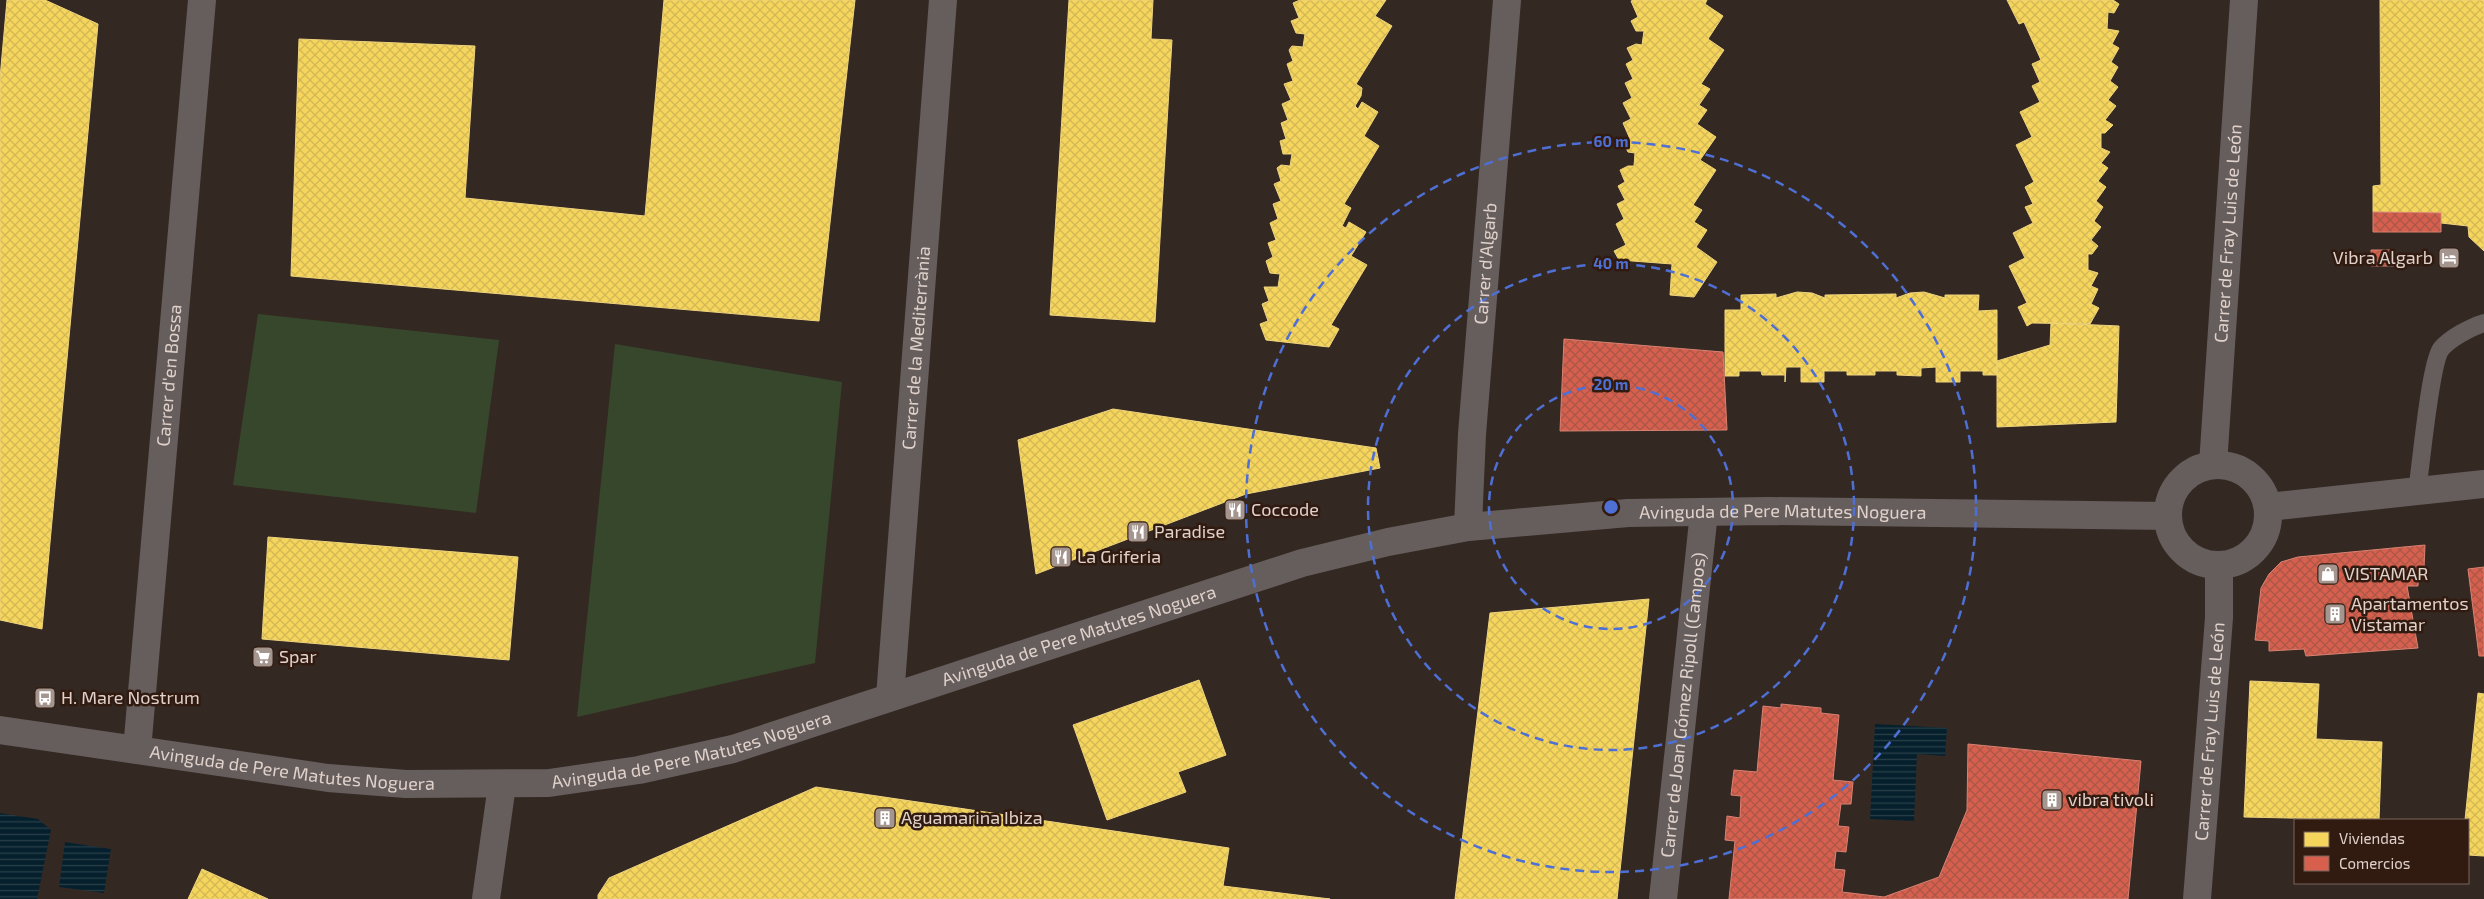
<svg xmlns="http://www.w3.org/2000/svg" width="2484" height="899" font-family="'Exo 2',sans-serif">
  <style>
    .garden { fill: #37472c }
    .water { fill: url(#water-rules) }
    .homes { fill: url(#homes-cross-hatch); stroke: #efd47d }
    .shops { fill: url(#shops-cross-hatch); stroke: #d98272 }
    .lines { fill: none; stroke-linecap: round; stroke-linejoin: round }
    .service { stroke: #665e5c; stroke-width: 18 }
    .minor { stroke: #665e5c; stroke-width: 28 }
    .tertiary { stroke: #665e5c; stroke-width: 28 }
    .ring { fill: none; stroke: #4e6fd4; stroke-width: 2.5; stroke-dasharray: 9 6 }
    .labels { text-anchor: middle; stroke-width: 5; stroke-linejoin: round; paint-order: stroke }
    .street-label { font-size: 18px; fill: #e0d1ca; stroke: #311b11 }
    .poi-label { font-size: 18px; fill: #e0d1ca; stroke: #311b11; text-anchor: start }
    .centre { fill: #4e6fd4; stroke: #311b11; stroke-width: 2.5 }
    .ring-label { font-size: 15px; text-anchor: middle; font-weight: bold; fill: #4e6fd4; stroke: #311b11; stroke-width: 5; stroke-linejoin: round; paint-order: stroke }
  </style>
  <defs>
    <pattern id="water-rules" width="6" height="5" patternUnits="userSpaceOnUse" patternTransform="scale(1.25)"><rect width="6" height="5" fill="#05202c"/><path d="M0 2.5h6" fill="none" stroke="#293f49"/></pattern>
    <pattern id="homes-cross-hatch" width="8" height="8" patternUnits="userSpaceOnUse" patternTransform="scale(1.25)"><rect width="8" height="8" fill="#f6d55c"/><path d="M0 0l8 8M0 8l8-8" fill="none" stroke="#d2b756"/></pattern>
    <pattern id="shops-cross-hatch" width="8" height="8" patternUnits="userSpaceOnUse" patternTransform="scale(1.25)"><rect width="8" height="8" fill="#d6604d"/><path d="M0 0l8 8M0 8l8-8" fill="none" stroke="#aa5648"/></pattern>
  </defs>
  <rect width="100%" height="100%" fill="#342822"/>
  <path class="garden" d="M258,314l241,26 -23,173 -243,-28z
    M615,344l227,38 -27,281 -238,54z"/>
  <path class="water" d="M1875,724l72,4 -2,28 -28,-2 -3,67 -44,-2z
    M0,813l38,6 13,11 -14,69h-37z
    M65,842l46,7 -7,44 -45,-6z"/>
  <path class="homes" d="M7,0h38l53,24 -56,605 -42,-9v-542z
    M664,0h191l-36,321 -528,-45 8,-237 176,7 -10,152 180,18z
    M1069,0h84l-2,39 21,1 -17,282 -105,-7z
    M1300,0h86l-11,16 17,10 -36,58 6,4 -1,8 -6,10 3,3 4,-7 16,10 -14,24 15,10 -35,58 7,4 -9,18 4,2 3,-6 17,10 -15,24 16,9 -36,60 8,4 -10,18 -63,-7 -6,-16 8,-3 -6,-17 7,-3 -5,-14h14l2,-13 -10,-1 -4,-12 7,-4 -5,-14 8,-3 -6,-17 8,-4 -5,-15 8,-3 -7,-17 7,-3 -4,-13 4,-3 9,1 2,-12h-9l-3,-13 6,-2 -5,-16 7,-3 -6,-16 9,-4 -7,-16 9,-3 -6,-17 6,-3 -4,-11 3,-4 11,1 2,-13 -9,-1 -5,-12 8,-3 -6,-15z
    M1634,0h73l-2,4 18,12 -15,23 16,11 -23,34 9,5 -11,16 8,5 -10,14 19,13 -16,23 16,10 -23,35 9,5 -8,12 13,8 -11,17 21,15 -23,35 -24,-2 2,-31 -53,-4 -5,-9 12,-6 -10,-21 8,-5 -7,-15 8,-4 -7,-14 7,-4 -5,-12 8,-4h6l1,-13 -7,-1 -5,-10 7,-3 -7,-16 8,-4 -8,-16 9,-5 -7,-15 8,-4 -7,-15 7,-4 -6,-12 9,-4 6,1 2,-14h-8l-5,-10 7,-4 -7,-16z
    M2007,0h106l6,4 -5,9 -6,-1 -1,17 12,2 -7,13 7,4 -8,14 7,5 -8,14 8,6 -10,13 8,6 -11,14 8,5 -8,8h-4v15l9,4 -9,11 7,5 -10,13 8,6 -10,14 7,6 -9,14 7,6 -10,13 7,6 -6,8h-4v16l10,3 -7,13 7,3 -7,15 8,4 -9,16 -58,-1 -5,3 -9,-19 9,-4 -18,-37 16,-8 -12,-25 20,-10 -8,-16 8,-3 -8,-17 9,-5 -18,-37 16,-8 -12,-25 20,-10 -8,-16 8,-4 -8,-18 9,-4 -17,-38 -5,2z
    M2380,0h104v251l-15,-14 -1,-11 -27,-3v-10l-68,-1v-26l8,-1z
    M1797,292l15,1 13,5v-3l71,-1v4l14,-5 14,-1 21,6v-3h34l-1,16 19,-1v65h-14v-4h-23v11h-24v-15l-15,1v8l-24,-1v-4h-22v4h-28v-4h-23v11h-23v-15h-15l-1,15v-7h-23l-1,-4h-22v5h-14v-66h16v-15l35,-1v4z
    M2051,323l68,3 -3,96 -119,5v-66l53,-16z
    M1113,409l263,39 4,20 -134,26 -210,80 -18,-134z
    M268,537l250,20 -9,103 -247,-21z
    M1649,599l-32,300h-162l35,-286z
    M1199,680l27,75 -48,17 8,20 -79,28 -34,-95z
    M2250,681l69,3 -3,55 66,3 -3,78 -135,-3z
    M2478,693l6,1v162l-16,-1v-35h-3z
    M816,787l413,61 -6,38 107,13h-732v-4l11,-17z
    M202,869l66,30h-80z"/>
  <path class="shops" d="M2373,212l68,1v19h-68z
    M2371,250h23v16h-23z
    M1564,339l159,13 4,78 -167,1z
    M2425,545l-1,23 -5,-1 -1,19h-11l11,62 -112,8 -2,-7 -35,2v-10l-14,-1 6,-52 8,-14 12,-12 17,-5z
    M2484,567v89h-5l-11,-87z
    M1781,704l40,4v5l18,2 -6,65 20,2 -2,22h-10l-3,22 11,1 -3,25 -10,-1 -2,18 11,1 -3,22 42,5 55,-20 28,-67 1,-66 173,17 -13,138h-399l6,-58 -10,-1 2,-24 13,2 1,-22 -10,-1 3,-25 23,2 6,-66 18,2z"/>
  <g class="lines">
    <path class="service" d="M2417,491c4,-25 13,-127 24,-142 9,-11 30,-22 43,-26"/>
    <g class="minor">
      <path id="s1" d="M2213,465l31,-465"/>
      <path id="s2" d="M1468,527l4,-93 35,-434"/>
      <path id="s3" d="M890,697l53,-697"/>
      <path id="s4" d="M137,750l65,-750"/>
      <path d="M486,899l16,-114"/>
      <path id="s5" d="M1663,899l41,-387"/>
      <path id="s6" d="M2197,899l22,-281v-53"/>
    </g>
    <g class="tertiary">
      <circle cx="2218" cy="515" r="50"/>
      <path d="M2268,507l216,-23"/>
      <path id="s7" d="M0,730l328,48 78,6 143,-1 90,-13 94,-21 569,-186 86,-21 80,-15 160,-14 141,-2 399,5"/>
    </g>
  </g>
  <g class="ring">
    <circle cx="1611" cy="507" r="122"/>
    <circle cx="1611" cy="507" r="243"/>
    <circle cx="1611" cy="507" r="365"/>
  </g>
  <defs>
    <g id="hotel-square" transform="scale(1.125)"><rect x="-9" y="-9" width="18" height="18" rx="4" fill="#a4968f" stroke="#311b11"/><path d="M-6-4.5h1.5V1H6V5H4.5V3h-9V5H-6ZM-4 0a1.8 1.8 0 1 1 3.6 0ZM.5 0V-2.5h3Q6-2.5 6 0Z" fill="#fff"/></g>
    <g id="restaurant-square" transform="scale(1.125)"><rect x="-9" y="-9" width="18" height="18" rx="4" fill="#a4968f" stroke="#311b11"/><path d="M-5-6h1v4h1v-4h1v4h1v-4h1v5L-1.5 .5V6h-2V.5L-5-1ZM5-6V6H3V1.5H1.5Q1.5-4 5-6Z" fill="#fff"/></g>
    <g id="shop-square" transform="scale(1.125)"><rect x="-9" y="-9" width="18" height="18" rx="4" fill="#a4968f" stroke="#311b11"/><path d="M-5-2.5h2.3a2.7 3.5 0 0 1 5.4 0H5L5.5 6h-11ZM-1.5-2.5h3a1.5 2.3 0 0 0-3 0Z" fill="#fff"/></g>
    <g id="building-square" transform="scale(1.125)"><rect x="-9" y="-9" width="18" height="18" rx="4" fill="#a4968f" stroke="#311b11"/><path d="M-4-6H4V6H1V3H-1V6H-4ZM-2.5-4.3h1.7v1.8h-1.7ZM.8-4.3h1.7v1.8H.8ZM-2.5-1h1.7V.8h-1.7ZM.8-1h1.7V.8H.8Z" fill="#fff"/></g>
    <g id="supermarket-square" transform="scale(1.125)"><rect x="-9" y="-9" width="18" height="18" rx="4" fill="#a4968f" stroke="#311b11"/><path d="M-6-5.5h2.5l.6 2H6L4.5 2H-2.5L-4.4-4H-6ZM-1.5 3.2a1.3 1.3 0 1 0 .1 0ZM3 3.2a1.3 1.3 0 1 0 .1 0Z" fill="#fff"/></g>
    <g id="bus-square" transform="scale(1.125)"><rect x="-9" y="-9" width="18" height="18" rx="4" fill="#a4968f" stroke="#311b11"/><path d="M-5-6H5V4H4V6H2V4H-2V6H-4V4H-5ZM-3.5-4V0h7V-4ZM-3.5 1.2v1.5H-2V1.2ZM2 1.2v1.5H3.5V1.2Z" fill="#fff"/></g>
  </defs>
  <g fill-rule="evenodd">
    <use href="#hotel-square" x="2449" y="258"/>
    <use href="#restaurant-square" x="1235" y="510"/>
    <use href="#restaurant-square" x="1138" y="532"/>
    <use href="#restaurant-square" x="1061" y="557"/>
    <use href="#shop-square" x="2328" y="574"/>
    <use href="#building-square" x="2335" y="614"/>
    <use href="#supermarket-square" x="263" y="657"/>
    <use href="#bus-square" x="45" y="698"/>
    <use href="#building-square" x="2052" y="800"/>
    <use href="#building-square" x="885" y="818"/>
  </g>
  <g class="labels">
    <g class="street-label">
      <text dy="6" stroke="none"><textPath href="#s1" startOffset="232">Carrer de Fray Luis de León</textPath></text>
      <text dy="6" stroke="none"><textPath href="#s2" startOffset="264">Carrer d'Algarb</textPath></text>
      <text dy="6" stroke="none"><textPath href="#s3" startOffset="350">Carrer de la Mediterrània</textPath></text>
      <text dy="6" stroke="none"><textPath href="#s4" startOffset="376">Carrer d'en Bossa</textPath></text>
      <text dy="6" stroke="none"><textPath href="#s7" startOffset="1824">Avinguda de Pere Matutes Noguera</textPath></text>
      <text dy="6" stroke="none"><textPath href="#s7" startOffset="1104">Avinguda de Pere Matutes Noguera</textPath></text>
      <text dy="6" stroke="none"><textPath href="#s5" startOffset="195">Carrer de Joan Gómez Ripoll (Campos)</textPath></text>
      <text dy="6" stroke="none"><textPath href="#s6" startOffset="168">Carrer de Fray Luis de León</textPath></text>
      <text dy="6" stroke="none"><textPath href="#s7" startOffset="699">Avinguda de Pere Matutes Noguera</textPath></text>
      <text dy="6" stroke="none"><textPath href="#s7" startOffset="295">Avinguda de Pere Matutes Noguera</textPath></text>
    </g>
    <g class="poi-label">
      <text x="2433" y="264" text-anchor="end">Vibra Algarb</text>
      <text x="1251" y="516">Coccode</text>
      <text x="1154" y="538">Paradise</text>
      <text x="1077" y="563">La Griferia</text>
      <text x="2344" y="580">VISTAMAR</text>
      <text x="2351" y="610">Apartamentos<tspan x="2351" dy="21">Vistamar</tspan></text>
      <text x="279" y="663">Spar</text>
      <text x="61" y="704">H. Mare Nostrum</text>
      <text x="2068" y="806">vibra tivoli</text>
      <text x="901" y="824">Aguamarina Ibiza</text>
    </g>
  </g>
  <circle cx="1611" cy="507" r="8" class="centre"/>
  <g class="ring-label">
    <text x="1611" y="147">60 m</text>
    <text x="1611" y="269">40 m</text>
    <text x="1611" y="390">20 m</text>
  </g>
  <rect x="2294" y="819" width="175" height="65" fill="#311b11" stroke="#77645b"/>
  <rect x="2304" y="832" width="25" height="15" fill="#f6d55c" stroke="#77645b"/>
  <text x="2339" y="844" font-size="15" fill="#e0d1ca">Viviendas</text>
  <rect x="2304" y="856" width="25" height="15" fill="#d6604d" stroke="#77645b"/>
  <text x="2339" y="869" font-size="15" fill="#e0d1ca">Comercios</text>
</svg>
